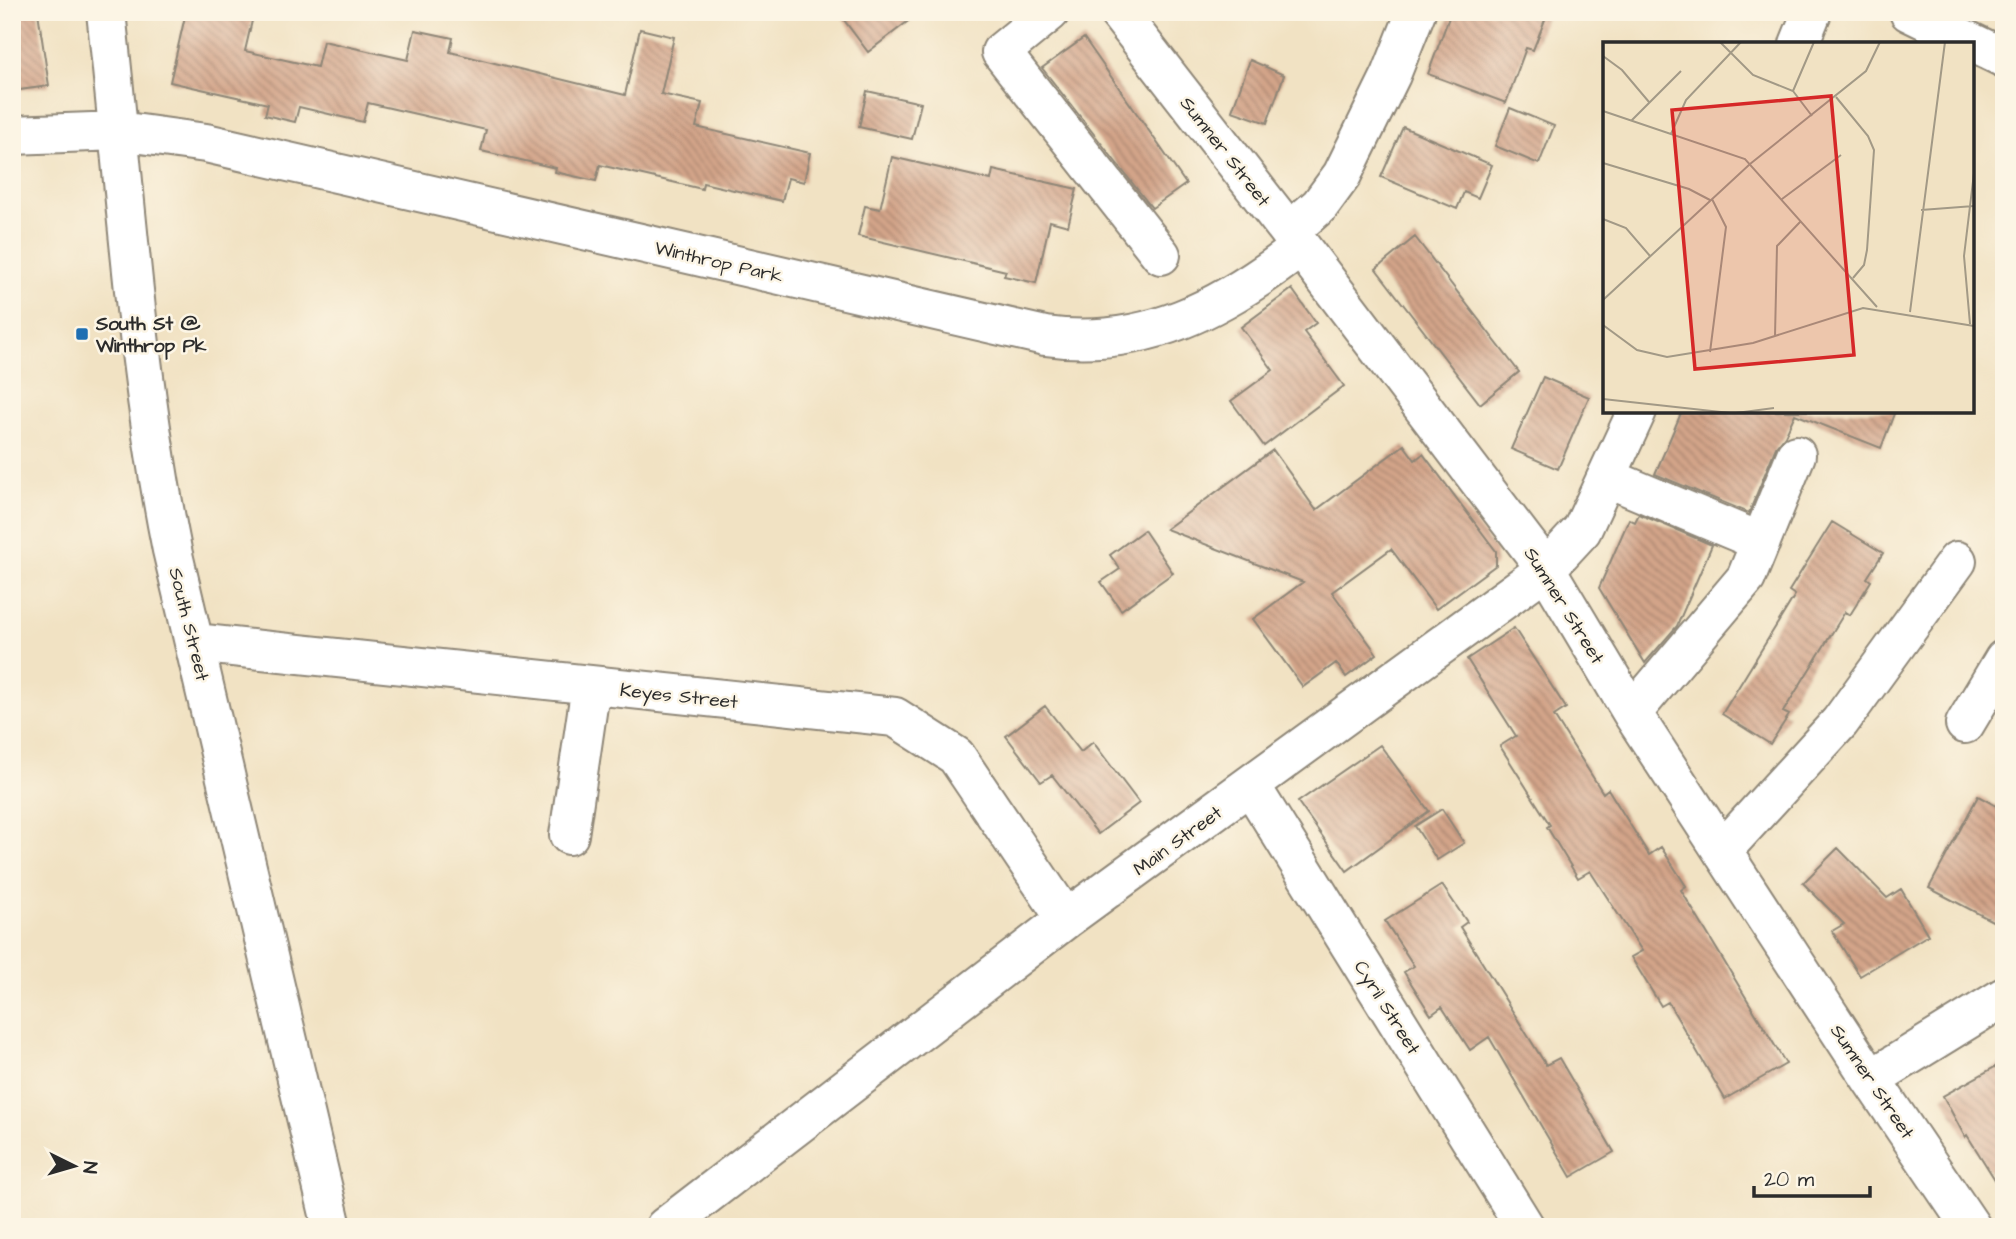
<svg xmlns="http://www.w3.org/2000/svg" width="2016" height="1239" font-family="'Architects Daughter',sans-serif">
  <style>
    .building { fill: url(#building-back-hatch) }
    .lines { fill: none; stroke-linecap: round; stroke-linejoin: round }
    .minor-casing { stroke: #8e8677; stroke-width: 42 }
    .minor { stroke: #fff; stroke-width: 38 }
    .poi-dot { fill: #1f6fb2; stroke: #fcf5e5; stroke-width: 2.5 }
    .labels { text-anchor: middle; stroke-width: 5; stroke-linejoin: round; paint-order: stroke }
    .street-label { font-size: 19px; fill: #2b2b2b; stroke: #fcf5e5 }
    .poi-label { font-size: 19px; font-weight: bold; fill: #2b2b2b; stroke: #fcf5e5; text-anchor: start }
    .inset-road { fill: none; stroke: #a29986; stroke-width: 2 }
    .view { fill: #d62828; fill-opacity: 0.15; stroke: #d62828; stroke-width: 3.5 }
    .inset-edge { fill: none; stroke: #2b2b2b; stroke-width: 3.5 }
  </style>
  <defs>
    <pattern id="building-back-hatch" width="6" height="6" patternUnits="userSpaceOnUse" patternTransform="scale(1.75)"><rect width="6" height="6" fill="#d3a489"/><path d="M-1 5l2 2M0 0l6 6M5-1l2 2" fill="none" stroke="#ab8670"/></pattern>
  </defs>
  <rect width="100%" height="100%" fill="#fcf5e5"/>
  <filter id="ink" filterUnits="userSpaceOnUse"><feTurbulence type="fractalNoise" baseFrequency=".0143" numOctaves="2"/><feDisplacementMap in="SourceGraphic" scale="14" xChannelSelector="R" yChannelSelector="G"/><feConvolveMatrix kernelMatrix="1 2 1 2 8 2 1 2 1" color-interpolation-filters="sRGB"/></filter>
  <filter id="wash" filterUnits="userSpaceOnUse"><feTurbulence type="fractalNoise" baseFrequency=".00686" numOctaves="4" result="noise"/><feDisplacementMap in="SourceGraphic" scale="28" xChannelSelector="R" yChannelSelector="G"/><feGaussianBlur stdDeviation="1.57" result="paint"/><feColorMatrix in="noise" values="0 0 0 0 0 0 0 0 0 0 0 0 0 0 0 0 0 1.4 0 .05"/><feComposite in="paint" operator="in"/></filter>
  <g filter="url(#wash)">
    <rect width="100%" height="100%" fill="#f1e2c3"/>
    <g id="blocks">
      <path class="building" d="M12,12h26l11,74 -37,5z
        M186,12h68l-9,39 72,16 6,-26 85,19 7,-30 38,8 -3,14 175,43 15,-66 34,8 -13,57 41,9 -6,24 114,26 -6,29 -16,-4 -6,23 -79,-18 -1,6 -102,-24 -4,16 -41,-9 1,-4 -75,-17 5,-21 -118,-27 -5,19 -64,-15 -4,15 -30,-7 3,-11 -98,-22z
        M838,12h82l-52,40z
        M1451,12h97l-15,38 -7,-2 -20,55 -78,-29z
        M1084,38l102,146 -34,24 -110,-140z
        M1250,60l34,15 -17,48 -35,-12z
        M867,91l54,12 -9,36 -53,-12z
        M1510,108l44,18 -15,38 -44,-18z
        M1403,127l89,38 -14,33 -14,-6 -7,17 -76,-32z
        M892,157l99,23 2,-10 84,19 -9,37 -18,-5 -14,62 -32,-7 2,-5 -148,-35 7,-30 15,3z
        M1415,237l104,135 -39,32 -104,-135z
        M1292,289l24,34 -12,9 40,54 -80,60 -33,-45 42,-31 -32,-43z
        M1543,377l46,20 -31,72 -47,-20z
        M1682,411h213l-14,37 -86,-34 -10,22 -9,11 -27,66 -94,-39z
        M1404,445l11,15 8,-6 73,97v14l-60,44 -45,-60 -59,43 45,62 -31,23 -10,-14 -33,24 -50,-68 50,-37 -137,-53 107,-79 43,60z
        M1639,514l73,31 -35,81 -32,37 -46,-75 30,-69 6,3z
        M1832,522l51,31 -16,25 4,3 -21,34 -5,-3 -62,100 6,3 -19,29 -48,-30 73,-119 -6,-4z
        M1144,530l29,43 -52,37 -20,-28 19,-13 -10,-14z
        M1514,628l52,80 -12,8 49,77 5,-4 41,66 12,-8 25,39 -5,4 105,174 -61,35 -57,-97 -7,4 -30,-49 11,-6 -52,-80 -12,7 -31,-51 3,-2 -50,-79 16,-10 -49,-77z
        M1045,706l36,46 12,-10 46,61 -41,31 -46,-59 -11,7 -35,-46z
        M1380,745l49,66 -82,60 -49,-69z
        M1978,796l26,14v117l-75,-39z
        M1442,809l22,34 -27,17 -22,-34z
        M1838,848l49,50 14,-9 27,46 -68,41 -28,-45 12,-7 -41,-41z
        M1442,885l25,37 -7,5 86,138 13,-7 55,94 -43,25 -82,-140 -19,13 -28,-43 -11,8 -27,-43 10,-6 -29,-45z
        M2004,1062v132l-37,-59 -2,2 -22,-41z"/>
    </g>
  </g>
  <g filter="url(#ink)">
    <use href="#blocks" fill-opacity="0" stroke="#8e8677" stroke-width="2"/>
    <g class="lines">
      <g class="minor-casing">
        <path id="minor" d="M106,12c20,180 30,360 66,538l160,677
          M1050,12l-49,40 160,203
          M1118,12l183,235 245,322 86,144 239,366 100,148
          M1909,12l95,46
          M1799,44l13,-32
          M12,135l107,-4 87,12 839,193c100,14 179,-29 256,-89
          M1289,232l31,-27 22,-30 49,-100 25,-63
          M1608,478l153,64
          M195,643l700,74 61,39 110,163
          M1632,713l114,-135 50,-123
          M1965,724l39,-65
          M1251,786l274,441
          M569,835l22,-150
          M1722,851l118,-129 117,-161
          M1871,1079l133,-82
          M665,1227l401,-308 480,-350 36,-39 55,-119"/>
      </g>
      <use href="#minor" class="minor"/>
    </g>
  </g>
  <rect class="poi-dot" x="75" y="327" width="14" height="14" rx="3.5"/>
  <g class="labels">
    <g class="street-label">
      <text transform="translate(1226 151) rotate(52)" y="7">Sumner Street</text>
      <text transform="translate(719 261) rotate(13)" y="7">Winthrop Park</text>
      <text transform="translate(1565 605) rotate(58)" y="7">Sumner Street</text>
      <text transform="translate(190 624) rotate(76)" y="7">South Street</text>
      <text transform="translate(679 695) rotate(6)" y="7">Keyes Street</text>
      <text transform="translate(1177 840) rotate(-36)" y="7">Main Street</text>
      <text transform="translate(1388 1007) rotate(58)" y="7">Cyril Street</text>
      <text transform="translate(1873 1081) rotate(56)" y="7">Sumner Street</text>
    </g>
    <g class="poi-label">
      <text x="96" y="330">South St @<tspan x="96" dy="22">Winthrop Pk</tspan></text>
    </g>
  </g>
  <g transform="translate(1603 42)">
    <rect width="371" height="371" fill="#f1e2c3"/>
    <path class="inset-road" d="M117,0l33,33 40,16 19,25M0,14l19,14 27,32M190,49l21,-49M233,55l32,39 6,14 -7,100 -3,15 -11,13M0,69l142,48 132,148M28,79l50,-50M68,92l15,-34 55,-58M0,121l86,26 21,11M179,157l59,-44M318,168l53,-4M0,177l23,9 24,28M0,258l147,-136 116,-93 14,-29M307,270l35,-270M367,282l-6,-68 10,-83M0,283l34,25 30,7 86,-14 110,-35 111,18M172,294l2,-90 24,-25M107,310l16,-125 -14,-28M0,357l127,14M133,371l38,-5"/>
    <path class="view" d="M228,54l23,259 -159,14 -23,-259z"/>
    <rect width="371" height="371" class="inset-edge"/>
  </g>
  <rect width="2016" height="1239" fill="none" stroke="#fcf5e5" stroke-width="42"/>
  <g transform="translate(74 1166) rotate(95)" stroke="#fcf5e5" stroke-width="5" paint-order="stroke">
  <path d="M0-5L12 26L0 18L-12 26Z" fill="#2b2b2b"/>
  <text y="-10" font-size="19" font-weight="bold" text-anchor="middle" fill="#2b2b2b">N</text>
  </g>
  <path d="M1754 1186v10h116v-10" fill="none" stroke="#2b2b2b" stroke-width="3.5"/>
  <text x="1764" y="1186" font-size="21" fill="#2b2b2b" stroke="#fcf5e5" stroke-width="5" paint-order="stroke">20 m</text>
</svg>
